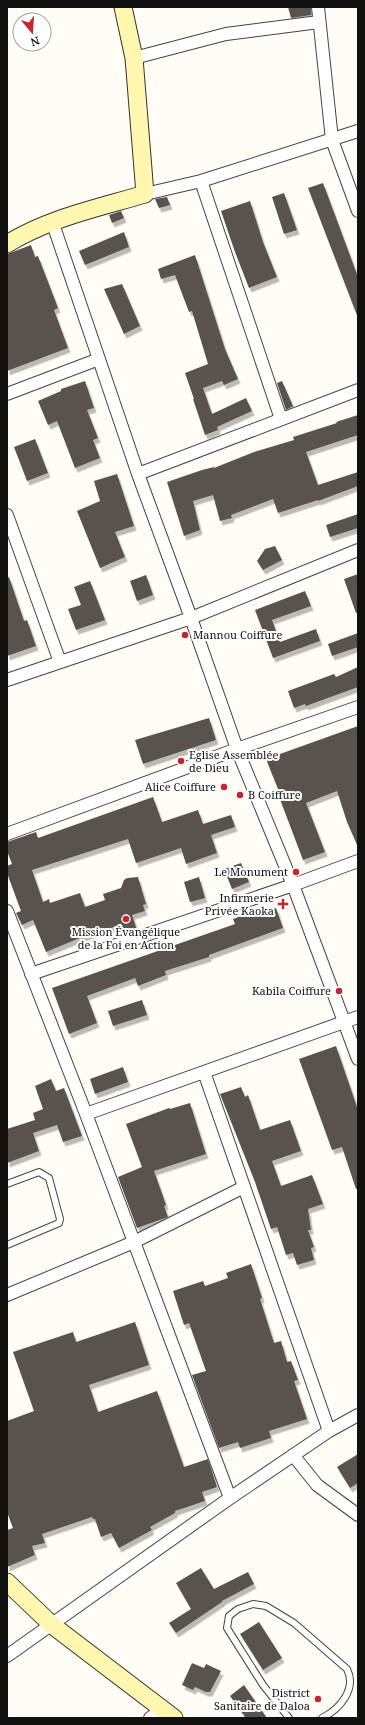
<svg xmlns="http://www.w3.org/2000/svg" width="365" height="1725" font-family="'Noto Serif',serif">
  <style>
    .building { fill: #5a524d; filter: url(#shadow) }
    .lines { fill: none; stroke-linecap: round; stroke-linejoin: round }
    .lane-casing { stroke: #444; stroke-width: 8 }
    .street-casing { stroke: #444; stroke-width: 14 }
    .secondary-casing { stroke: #333; stroke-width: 19 }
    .lane { stroke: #fff; stroke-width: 6 }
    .street { stroke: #fff; stroke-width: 12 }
    .secondary { stroke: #fff6b0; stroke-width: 17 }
    .poi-dot { fill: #c4262e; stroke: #fff; stroke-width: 1.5 }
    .labels { text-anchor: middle; stroke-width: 4; stroke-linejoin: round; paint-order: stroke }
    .poi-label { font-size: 11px; fill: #111; stroke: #fff; text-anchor: end }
  </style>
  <defs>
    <filter id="shadow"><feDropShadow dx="2.5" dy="4.5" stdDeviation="0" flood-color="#0004"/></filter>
  </defs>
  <rect width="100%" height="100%" fill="#fffdf5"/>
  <path class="building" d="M288,7h23v8l-20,3z
    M323,183l35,94v41l-50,-130z
    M284,193l13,37 -13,4 -12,-37z
    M167,197l3,8 -11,3 -4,-9z
    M250,201l13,41 14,35 -28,11 -14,-36 -14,-41z
    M121,211l3,7 -12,5 -3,-8z
    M124,232l5,15 -44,18 -6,-14z
    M31,245l4,12 3,-1 20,52 -4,2 14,38 -61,23v-117z
    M195,255l30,94 13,30 -14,6 -2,-4 -19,7 9,26 34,-16 6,13 -35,16 1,3 -13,5 -12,-36h1l-9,-26 23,-9 -16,-53 -3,1 -14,-37 -14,4 -3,-10z
    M122,284l18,42 -16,8 -20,-45z
    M85,381l9,27 -7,2 11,28 -5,2 7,18 -25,10 -18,-47 -9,4 -10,-24 23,-10v-2z
    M282,381l11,25 -7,4 -9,-27z
    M358,415v20l-52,17 12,33 40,-13v14l-40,15v-1l-40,13 -5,-14 -42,16 1,3 -12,3 -7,-26 -20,6 7,29 -16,6 -17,-54 35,-12 12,-3v1l40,-16 40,-12 -1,-3 44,-14 -1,-1z
    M35,439l13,34 -21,8 -13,-34z
    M117,474l17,52 -19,6 10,25 -25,11 -23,-57 23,-10 -6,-20z
    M358,514v14l-28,9 -4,-12z
    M275,546l7,14 -19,10 -6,-9 8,-12z
    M358,574v39h-2l-12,-34z
    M146,575l7,20 -16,6 -7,-20z
    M9,577l15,44 3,-1 9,26 -29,10v-78z
    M90,581l15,39 -29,10 -8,-21 13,-4 -7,-18z
    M305,591l6,15 -39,14 8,22 36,-13 4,12 -47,17 -18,-48z
    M358,633v14l-26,9 -4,-12z
    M358,667v20l-52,19 -1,-2 -11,4 -6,-17 46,-17 2,3z
    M209,718l7,22 -73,24 -8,-24z
    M358,726v121l-11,-25 -10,-31 -31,12 19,49 -22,8 -25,-66h2l-14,-35z
    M153,797l9,25 36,-12 5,14 28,-9 4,12 -24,8 6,18 -31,11 -5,-16 -45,15 -8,-24 -96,31 11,32 6,-3 1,4 30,-10 5,14 20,-7 -2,-6 18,-6 3,-8 3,-2 11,-1 8,27 -3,1 2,6 -13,4 5,15 -19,7 -4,-10 -32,10 -36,15 -13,-32 -11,5 -6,-12 5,-2 -14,-38v-7l5,-2 -5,-13v-9l29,-10 2,6z
    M241,863l8,19 -17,7 -8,-20z
    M199,877l6,21 -15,4 -6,-20z
    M276,908l7,20 -74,27v2l-44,14 1,4 -28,11 -3,-8 -48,18 10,27 -28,11 -17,-46 183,-64 -2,-5 25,-9 2,4z
    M142,1000l5,15 -34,11 -5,-15z
    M336,1046l22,64v79h-2l-14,-42 -10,3 -33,-91z
    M123,1067l5,15 -33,12 -5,-15z
    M51,1079l5,12 8,-3 18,48 -19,6 -6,-17 -24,8 6,18 -32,12v-34l28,-9 -2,-7 10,-4 -8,-23z
    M241,1087l4,10 3,-2 12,35 30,-10 11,31 -29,10 9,25 31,-11 11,29 -15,5 3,21h-3l6,17 -3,1 3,12 -17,5 -4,-12 -7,2 -9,-28 -6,2 -16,-47 -35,-88z
    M190,1103l16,51 -52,17 12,34 -2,1 4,11 -31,11 -19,-51 24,-10 -16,-43 43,-16 1,1z
    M251,1264l11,34 -2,1 14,44 7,-2 6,21 4,-1 7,19 -4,1 13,38 -38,12 2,7 -31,10 -2,-6 -19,6 -27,-73 14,-4 -17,-48 -5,2 -11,-34 30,-10 2,5 23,-8 -2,-5z
    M135,1322l14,43 -60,20 9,27 59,-21 27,76 24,-8 9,28 -15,5 3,9 -30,10v2l-25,14 2,3 -33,18 -8,-15 -10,4 -6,-18h-2l-1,-2 -50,17 3,9 -13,3 3,9 -28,12v-37l6,-2 -6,-16v-91l27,-10 -21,-59 60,-20 3,10z
    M358,1454v29l-8,5 -13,-21z
    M201,1568l13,21 34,-17 6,12 -32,17v1l-46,31 -7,-10 22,-14 -15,-26z
    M259,1622l23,36 -19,12 -23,-36z
    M192,1663l12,5 2,-4 15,7 -11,21h-4l-11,-5 -2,3 -11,-5z
    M244,1685l23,33h-21l-16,-22z"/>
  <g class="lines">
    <g class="lane-casing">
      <path id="lane" d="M7,1184l32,-12 10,6 11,41 -1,4 -52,22
        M289,1718l-26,-33 -36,-57 2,-12 9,-7 15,-5 13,2 28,17 53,46c10,20 -7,40 -25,49"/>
    </g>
    <g class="street-casing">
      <path id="street" d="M318,7l14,133 26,71
        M134,58l92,-24 93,-12
        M201,181l80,238
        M145,194l56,-13 157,-50
        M52,221l86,253 53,144 46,131 56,136 65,174
        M7,394l92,-35
        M138,474l220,-84
        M7,515l53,147
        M7,680l184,-62 167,-68
        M7,834l230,-85 121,-42
        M7,911l79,203 144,384
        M31,974l262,-89 65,-24
        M204,1072l125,359
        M86,1114l272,-97
        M7,1295l127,-53 110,-55
        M293,1455l24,30 41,30
        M7,1656l223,-158 99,-67 29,-16
        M150,1718l13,-9"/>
    </g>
    <g class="secondary-casing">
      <path id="secondary" d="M7,244c42,-26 91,-36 138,-50l-11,-136 -11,-51
        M7,1582l45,43 122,93"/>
    </g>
    <use href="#lane" class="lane"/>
    <use href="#street" class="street"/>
    <use href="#secondary" class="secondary"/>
  </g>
  <g class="poi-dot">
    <circle cx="185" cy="635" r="4"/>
    <circle cx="181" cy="761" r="4"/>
    <circle cx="224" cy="787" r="4"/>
    <circle cx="240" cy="795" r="4"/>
    <circle cx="296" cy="872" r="4"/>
    <path d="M281 898h4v4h4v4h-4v4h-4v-4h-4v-4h4z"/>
    <circle cx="126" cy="919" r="4"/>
    <circle cx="339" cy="991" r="4"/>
    <circle cx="318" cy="1699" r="4"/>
  </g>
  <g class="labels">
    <g class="poi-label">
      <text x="193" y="639" text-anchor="start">Mannou Coiffure</text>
      <text x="189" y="759" text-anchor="start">Eglise Assemblée<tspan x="189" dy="13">de Dieu</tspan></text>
      <text x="216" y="791">Alice Coiffure</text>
      <text x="248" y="799" text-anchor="start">B Coiffure</text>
      <text x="288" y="876">Le Monument</text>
      <text x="274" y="902">Infirmerie<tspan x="274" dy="13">Privée Kaoka</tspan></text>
      <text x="126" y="936" text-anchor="middle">Mission Évangélique<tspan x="126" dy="13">de la Foi en Action</tspan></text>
      <text x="331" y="995">Kabila Coiffure</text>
      <text x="310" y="1697">District<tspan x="310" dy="13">Sanitaire de Daloa</tspan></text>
    </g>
  </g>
  <rect width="365" height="1725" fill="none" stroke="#111111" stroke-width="16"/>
  <g transform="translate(32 32) rotate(162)"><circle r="19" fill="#ffffff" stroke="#a0a0a0"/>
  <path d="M0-3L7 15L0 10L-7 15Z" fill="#c4262e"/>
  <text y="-6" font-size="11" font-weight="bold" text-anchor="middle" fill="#111111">N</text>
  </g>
</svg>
